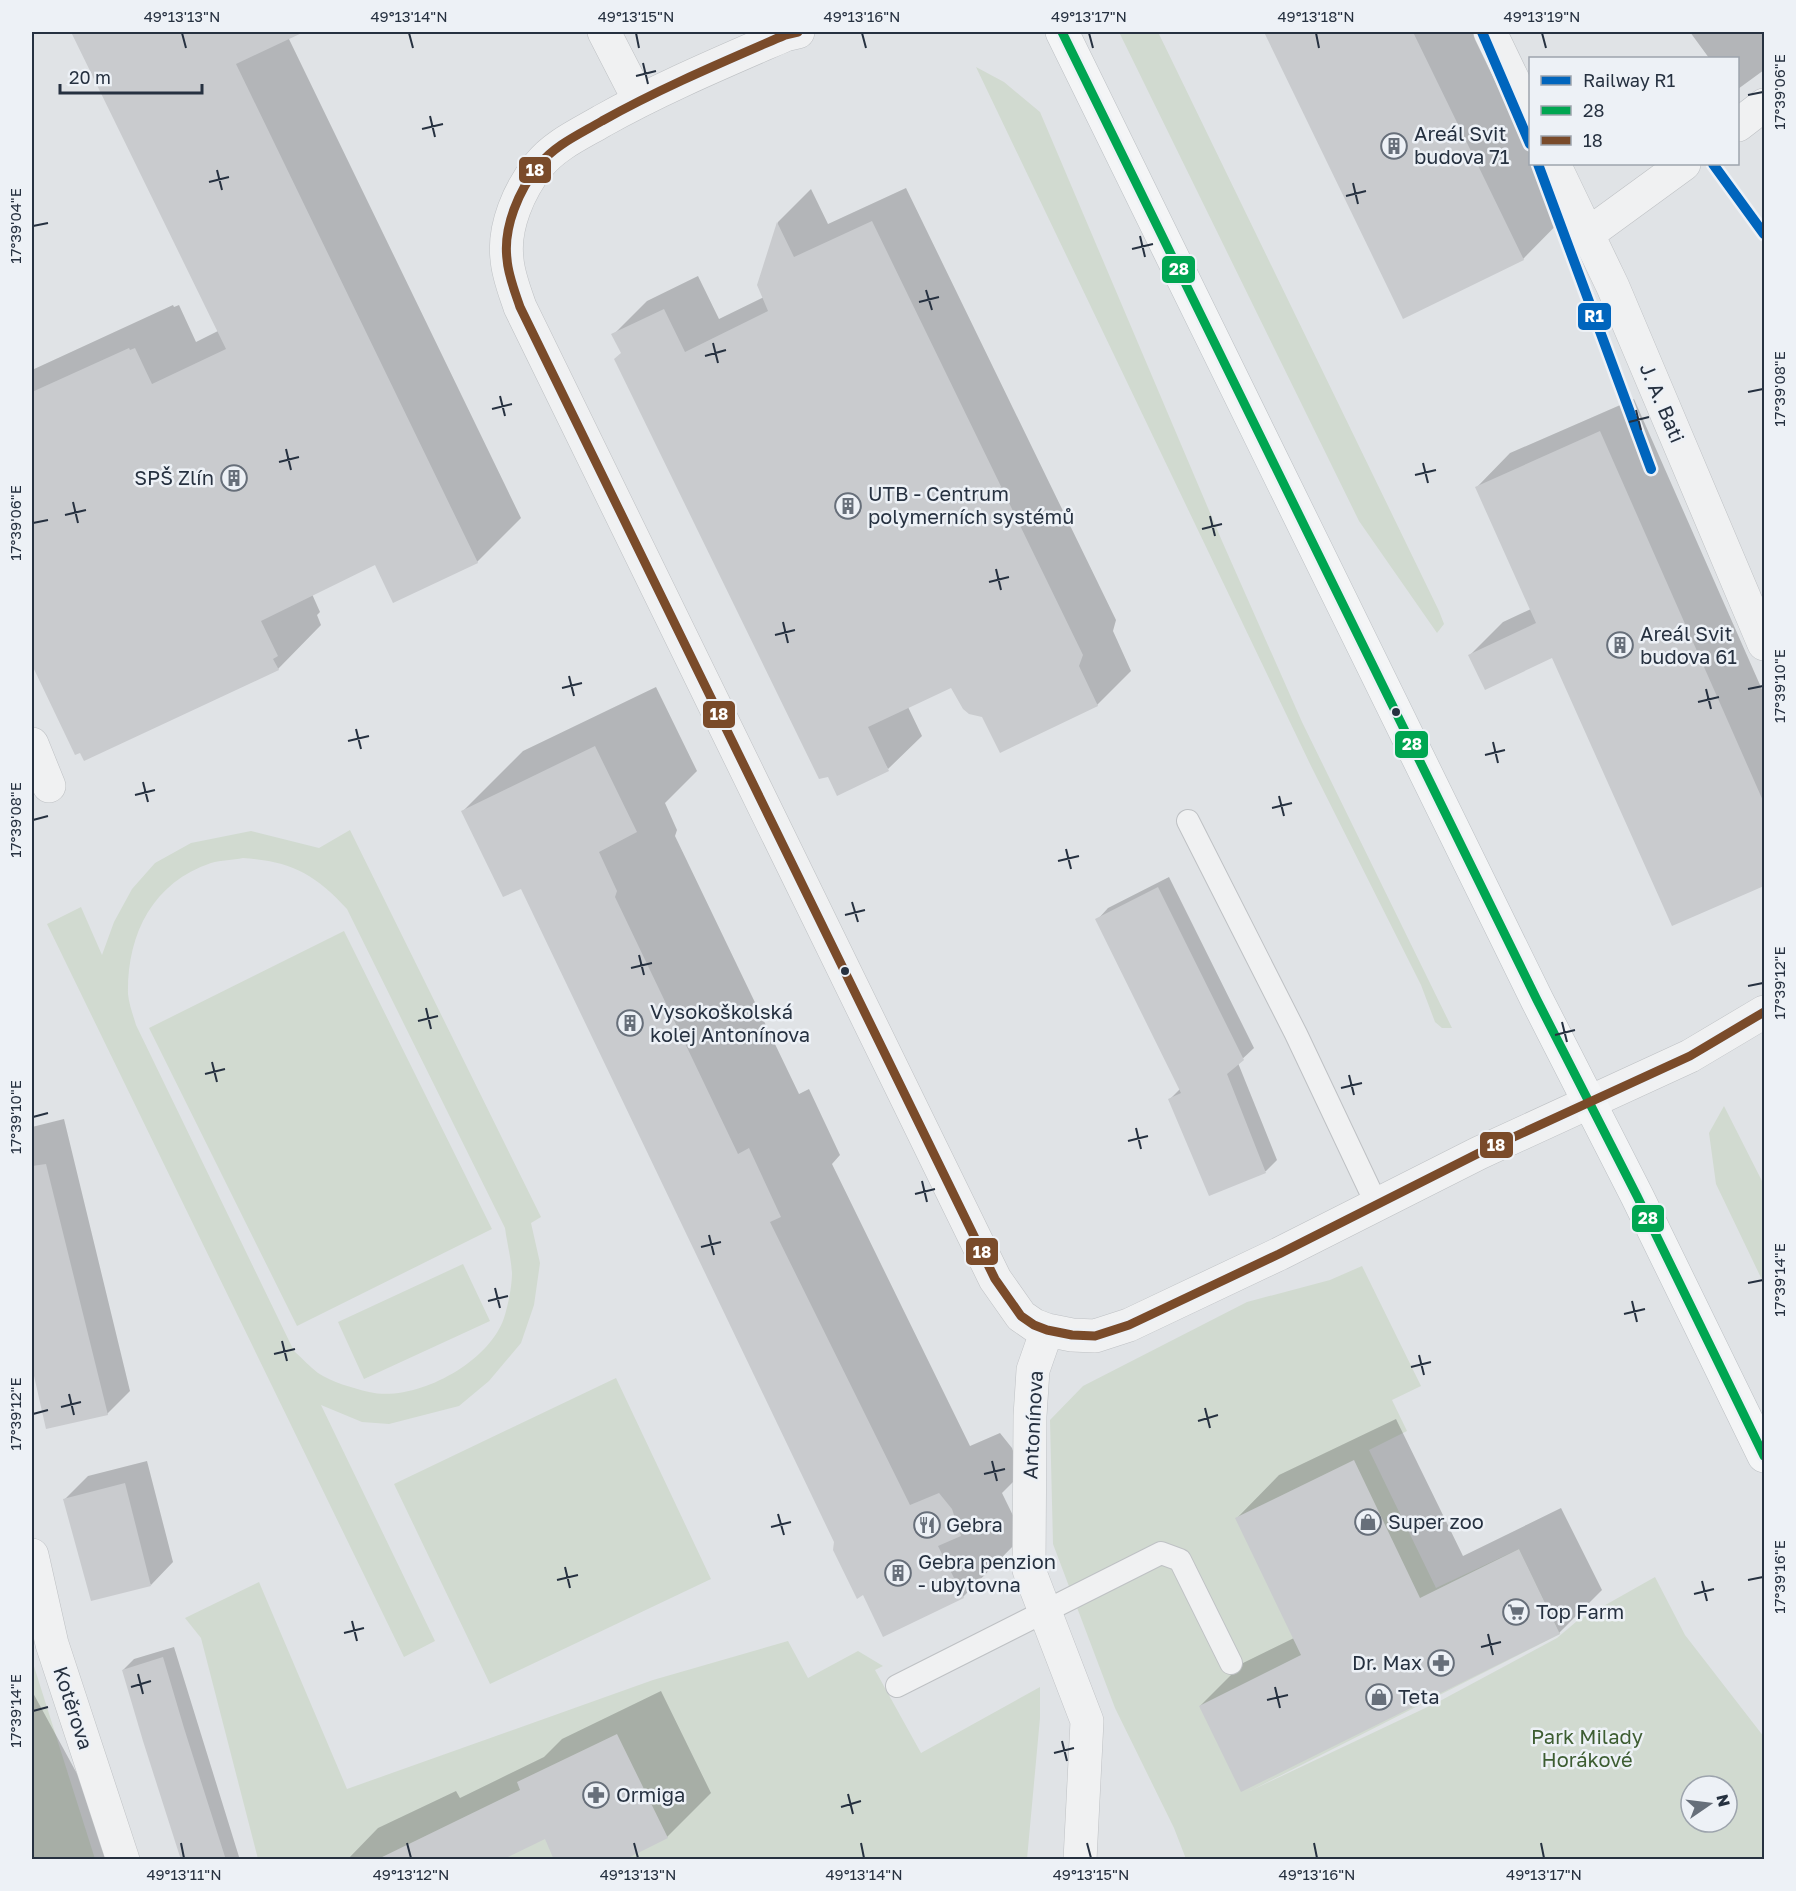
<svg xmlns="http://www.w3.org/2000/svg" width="1796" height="1891" font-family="'Golos Text',sans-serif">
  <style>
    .green { fill: #d1dad0; fill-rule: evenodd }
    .shadow { fill: #0003 }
    .building { fill: #c9cbce }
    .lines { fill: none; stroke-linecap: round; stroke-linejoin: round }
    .service-casing { stroke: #bec1c4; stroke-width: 24 }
    .minor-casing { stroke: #bec1c4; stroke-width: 34 }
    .primary-casing { stroke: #bcc0c4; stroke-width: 34 }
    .service { stroke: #f0f1f2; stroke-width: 22 }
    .minor { stroke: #f0f1f2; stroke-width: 33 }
    .primary { stroke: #f4f5f6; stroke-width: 33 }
    .bus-1-casing { stroke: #edf1f6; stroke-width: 14 }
    .bus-2-casing { stroke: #edf1f6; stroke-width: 14 }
    .bus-1 { stroke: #00a651; stroke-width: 9 }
    .bus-2 { stroke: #7a4b2a; stroke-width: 9 }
    .rail-1-casing { stroke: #edf1f6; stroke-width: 15 }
    .rail-1 { stroke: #0065bd; stroke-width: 10 }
    .ticks { fill: none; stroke: #263140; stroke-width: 2 }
    .bus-dot { fill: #263140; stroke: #edf1f6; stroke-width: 2 }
    .labels { text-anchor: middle; stroke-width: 5; stroke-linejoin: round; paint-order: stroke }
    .poi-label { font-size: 20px; fill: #263140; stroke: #edf1f6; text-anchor: start }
    .street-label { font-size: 20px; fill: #263140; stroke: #edf1f6 }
    .park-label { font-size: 20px; fill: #3d5d32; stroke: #edf1f6 }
    .line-badge { stroke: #edf1f6; stroke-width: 2 }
    .badge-label { font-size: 16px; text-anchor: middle; font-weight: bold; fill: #fff }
    .neatline { fill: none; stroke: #263140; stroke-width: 2 }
    .ticks-label { font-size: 15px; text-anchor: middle; fill: #263140 }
  </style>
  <rect width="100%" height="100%" fill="#e0e3e6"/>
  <path class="green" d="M1119,32h39l281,579 5,13 -7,9 -78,-112z
    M976,67l28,15 36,30 182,429 80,181 150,306h-10l-7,-6 -14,-37 -110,-219z
    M350,830l191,387 -10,6 9,40 -6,42 -13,38 -32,38 -30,25 -70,18 -27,-2 -41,-17 114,236 -31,16 -357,-733 34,-17 21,48 12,-33 18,-33 23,-26 36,-20 60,-12 68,17zM243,858c48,3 72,16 104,51l158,319c2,15 6,30 7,45 0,13 -4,33 -8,45 -15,45 -89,85 -135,74 -17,-4 -37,-10 -51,-19 -8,-6 -16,-15 -24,-22l-158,-326c-3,-10 -7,-21 -8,-31 -1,-59 24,-111 83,-131 10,-3 22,-3 32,-5z
    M344,931l148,298 -195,97 -148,-298z
    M1724,1106l40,79v99l-48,-100 -7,-51z
    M463,1264l27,57 -126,58 -26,-57z
    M1362,1266l59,120 -29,14 15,31 -38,19 67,138 83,-39 41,85 -310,157 188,-89 119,-64 20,-17 78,-44 30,58 79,102v122h-578l-12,-31 -59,-120 -62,-164 -3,-124 33,-34 164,-84 83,-22zM1691,1786h36v36h-36z
    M616,1378l95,201 -221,105 -96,-200z
    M259,1582l88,207 306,-109 135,-39 20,37 50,-27 25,15 -8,4 46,83 119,-66v31l-13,141h-769l-57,-221 -16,-20z
    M32,1660l63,199h-63z"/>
  <path class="shadow" d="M73,32h227l-12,5 233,481 -44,44 -101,1 -64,31 8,18 -3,3 4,10 -43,44 -202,84 -44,-91v-292l141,-65 1,2 5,-2 17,37 22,-11z
    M1266,32h236l28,58v74h36l17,34 -60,61 -120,58z
    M1690,32h74v38l-26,19v-31h-29z
    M906,188l210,432 -3,11 18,40 -34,34 -114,10 -32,-29 -43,21 14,29 -34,33 -266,-416 -9,-18 34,-34 51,-25 21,43 45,-22 -5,-12 19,-63 33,-33 17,35z
    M1634,399l130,295v190l-92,40 -120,-268 -82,-1 33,-33 28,-13 -54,-122 33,-34z
    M656,687l41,84 -32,32 12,27 -2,6 124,258 10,-5 31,66 -8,9 138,282 30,-13 12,15 9,26 -19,19 21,43 -60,61 -100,-4 -27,-52 -314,-654 -59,-76 60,-60z
    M1169,877l85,171 -16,15 39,97 -11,11 -56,23 -40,-95 11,-11 -84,-168 11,-12z
    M64,1119l66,272 -23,23 -60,13 -15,-67v-233z
    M1396,1419l67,137 98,-48 41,82 -43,43 -359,73 43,-43 51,-25 -57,-120 42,-43z
    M147,1461l26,101 -22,23 -86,-86 23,-23z
    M174,1647l66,213h-58l-59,-190 11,-11z
    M32,1691l92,169h-92z
    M661,1691l50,102 -44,44h-121l-47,23h-152l31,-32 78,-37 4,7 84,-41 18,-18z"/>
  <path class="building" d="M71,32h233l-68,32 242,499 -85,40 -18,-38 -114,56 17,35 -5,3 6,11 -195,91 -4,-8 -5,2 -43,-90v-273l97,-44 1,2 5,-2 17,36 74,-35z
    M1264,32h149l111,228 -121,59z
    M872,221l211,434 -4,11 19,40 -98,47 -18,-36 -13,-3 -6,-5 -12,-21 -83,39 21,44 -52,25 -9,-19 -9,2 -205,-420 7,-6 -10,-19 53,-25 21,43 83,-41 -11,-26 20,-63 17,35z
    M1600,431l164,372v83l-92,40 -120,-268 -67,32 -17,-35 68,-32 -61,-136z
    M595,746l42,86 -38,20 18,39 -2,6 123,257 11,-6 32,69 -11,5 140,283 29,-12 13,16 9,27 -23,10 26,52 -81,39 -20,-42 -6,4 -24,-49 1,-8 -313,-653 -18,8 -42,-86z
    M1158,887l86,173 -17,14 39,99 -57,23 -41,-97 13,-6 -86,-174z
    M46,1164l62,251 -62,14 -14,-62v-201z
    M1354,1460l66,138 99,-49 41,85 -319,158 -42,-86 102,-51 -66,-137z
    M125,1483l26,103 -60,15 -28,-102z
    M163,1657l21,71 42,132h-45l-38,-119 -21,-71z
    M617,1734l51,104 -44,22h-70l-9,-21 -43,21h-126l144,-70 -3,-8z"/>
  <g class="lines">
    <g class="service-casing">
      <path id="service" d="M1188,821l108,213 80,169
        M897,1686l264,-133 19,7 51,103"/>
    </g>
    <g class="minor-casing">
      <path id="minor" d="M604,32l35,68
        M798,32l-13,3c-62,27 -124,53 -183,86 -22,13 -47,24 -63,44 -20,25 -36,62 -32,94 1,16 8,33 13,48l475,972 26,37 13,9 13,5 25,5 23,1 34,-11 150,-71 200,-101 211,-97 74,-44
        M1490,32l40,83
        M1738,125l26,-20
        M1554,164l59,123 151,357
        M1588,234l96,-70
        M32,744l17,42
        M1047,1330l-14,40 -3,46 -1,154 58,151 -7,139
        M32,1555l20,89 71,216"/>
    </g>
    <g class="primary-casing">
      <path id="primary" d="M1062,32l475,968 100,196 127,260"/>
    </g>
    <use href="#service" class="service"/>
    <use href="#minor" class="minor"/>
    <use href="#primary" class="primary"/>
    <g class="bus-1-casing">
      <path id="bus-1" d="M1062,32l475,968 100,196 127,260"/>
    </g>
    <g class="bus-2-casing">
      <path id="bus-2" d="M798,32l-13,3c-62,27 -124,53 -183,86 -22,13 -47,24 -63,44 -20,25 -36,62 -32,94 1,16 8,33 13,48l475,972 26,37 13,9 13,5 25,5 23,1 34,-11 150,-71 200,-101 211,-97 74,-44"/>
    </g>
    <use href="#bus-1" class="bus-1"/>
    <use href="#bus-2" class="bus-2"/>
    <g class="rail-1-casing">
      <path id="rail-1" d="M1482,32l48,112
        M1538,164l113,305
        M1713,164l51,70"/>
    </g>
    <use href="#rail-1" class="rail-1"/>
  </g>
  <path class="ticks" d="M182,33l4,15M409,33l4,15M636,33l3,15M862,33l4,15M1089,33l4,15M1316,33l3,15M1542,33l4,15M643,63l5,21M636,76l20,-5M1748,95l15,-3M430,116l5,21M422,129l21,-5M217,170l5,20M209,182l20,-5M1353,183l5,21M1346,196l20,-5M33,226l15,-3M1140,236l5,21M1132,249l21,-5M926,290l6,20M919,302l20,-5M713,343l5,20M705,356l21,-6M1748,392l15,-3M500,396l5,20M492,409l20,-5M1636,410l5,20M1629,422l20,-5M286,449l5,21M279,462l20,-5M1423,463l5,20M1415,475l21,-5M73,502l5,21M65,515l21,-5M1210,516l5,20M33,523l15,-3M1202,529l20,-5M996,569l5,21M989,582l20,-5M783,622l5,21M775,635l20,-5M569,676l5,20M562,688l20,-5M1706,689l5,20M1748,689l15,-3M1698,702l21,-5M356,729l5,20M348,741l21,-5M1493,742l5,21M1485,755l20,-5M143,782l5,20M135,795l20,-5M1279,796l5,20M1272,808l20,-5M33,820l15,-4M1066,849l5,20M1058,861l21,-5M852,902l6,20M845,915l20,-5M639,955l5,20M631,968l21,-5M1748,986l15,-3M426,1008l5,21M418,1021l20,-5M1562,1022l5,20M1555,1035l20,-5M212,1062l5,20M205,1074l20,-5M1349,1075l5,20M1341,1088l21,-5M33,1117l15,-4M1136,1128l5,21M1128,1141l20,-5M922,1181l5,21M915,1194l20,-5M709,1235l5,20M701,1247l20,-5M1748,1283l15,-3M495,1288l5,20M488,1301l20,-5M1632,1301l5,21M1624,1314l21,-5M282,1341l5,20M274,1354l21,-5M1419,1355l5,20M1411,1367l20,-5M69,1394l5,21M61,1407l20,-5M1205,1408l5,20M33,1414l15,-4M1198,1421l20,-6M992,1461l5,20M984,1474l21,-5M778,1514l6,21M771,1527l20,-5M565,1567l5,21M557,1580l21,-5M1748,1580l15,-3M1702,1581l5,20M1694,1594l20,-5M352,1621l5,20M344,1633l20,-5M1488,1634l5,21M1481,1647l20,-5M138,1674l5,20M131,1687l20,-6M1275,1687l5,21M1267,1700l21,-5M33,1711l15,-4M1062,1741l5,20M1054,1753l20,-5M848,1794l5,20M841,1807l20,-6M181,1843l3,15M407,1843l4,15M634,1843l4,15M861,1843l3,15M1087,1843l4,15M1314,1843l3,15M1541,1843l3,15"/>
  <defs>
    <g id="building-ring" transform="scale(1.35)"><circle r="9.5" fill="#edf1f6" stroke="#676f7a" stroke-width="1.5"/><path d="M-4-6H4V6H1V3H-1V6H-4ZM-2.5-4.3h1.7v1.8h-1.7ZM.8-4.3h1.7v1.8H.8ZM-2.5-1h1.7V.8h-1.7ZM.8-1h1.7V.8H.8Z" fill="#676f7a"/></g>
    <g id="shop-ring" transform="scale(1.35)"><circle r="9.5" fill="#edf1f6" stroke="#676f7a" stroke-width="1.5"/><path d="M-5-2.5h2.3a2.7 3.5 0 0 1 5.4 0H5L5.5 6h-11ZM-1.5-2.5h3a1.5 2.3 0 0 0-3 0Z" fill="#676f7a"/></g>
    <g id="restaurant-ring" transform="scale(1.35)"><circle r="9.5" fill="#edf1f6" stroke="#676f7a" stroke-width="1.5"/><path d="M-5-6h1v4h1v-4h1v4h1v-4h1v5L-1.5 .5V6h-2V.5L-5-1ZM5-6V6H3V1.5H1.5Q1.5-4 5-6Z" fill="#676f7a"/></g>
    <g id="supermarket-ring" transform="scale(1.35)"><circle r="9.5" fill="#edf1f6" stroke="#676f7a" stroke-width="1.5"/><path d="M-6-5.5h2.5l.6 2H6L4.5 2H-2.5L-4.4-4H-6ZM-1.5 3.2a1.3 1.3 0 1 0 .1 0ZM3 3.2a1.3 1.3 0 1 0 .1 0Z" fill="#676f7a"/></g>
    <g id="pharmacy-ring" transform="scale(1.35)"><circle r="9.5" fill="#edf1f6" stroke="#676f7a" stroke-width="1.5"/><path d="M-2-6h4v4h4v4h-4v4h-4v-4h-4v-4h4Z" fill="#676f7a"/></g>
  </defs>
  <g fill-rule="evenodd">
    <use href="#building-ring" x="1394" y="146"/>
    <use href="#building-ring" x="234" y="478"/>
    <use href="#building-ring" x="848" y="506"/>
    <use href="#building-ring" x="1620" y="645"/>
    <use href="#building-ring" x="630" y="1023"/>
    <use href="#shop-ring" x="1368" y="1522"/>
    <use href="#restaurant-ring" x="927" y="1525"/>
    <use href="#building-ring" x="898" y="1573"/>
    <use href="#supermarket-ring" x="1516" y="1612"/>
    <use href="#pharmacy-ring" x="1441" y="1663"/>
    <use href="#shop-ring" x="1379" y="1697"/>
    <use href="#pharmacy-ring" x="596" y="1795"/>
  </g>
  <g class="bus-dot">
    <circle cx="1396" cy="712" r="5"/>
    <circle cx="845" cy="971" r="5"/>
  </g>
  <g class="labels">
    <g class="poi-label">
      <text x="1414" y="141">Areál Svit<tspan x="1414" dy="23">budova 71</tspan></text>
      <text x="214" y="485" text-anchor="end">SPŠ Zlín</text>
      <text x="868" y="501">UTB - Centrum<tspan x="868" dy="23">polymerních systémů</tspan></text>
      <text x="1640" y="641">Areál Svit<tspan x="1640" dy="23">budova 61</tspan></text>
      <text x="650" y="1019">Vysokoškolská<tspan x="650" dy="23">kolej Antonínova</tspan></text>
      <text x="1388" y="1529">Super zoo</text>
      <text x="946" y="1532">Gebra</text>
      <text x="918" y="1569">Gebra penzion<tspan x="918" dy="23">- ubytovna</tspan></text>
      <text x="1536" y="1619">Top Farm</text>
      <text x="1422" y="1670" text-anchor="end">Dr. Max</text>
      <text x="1398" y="1704">Teta</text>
      <text x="616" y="1802">Ormiga</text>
    </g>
    <g class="street-label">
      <text transform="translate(1662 403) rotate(67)" y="7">J. A. Bati</text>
      <text transform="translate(1033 1425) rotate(-87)" y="7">Antonínova</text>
      <text transform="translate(73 1708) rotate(72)" y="7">Kotěrova</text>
    </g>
    <g class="park-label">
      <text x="1587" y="1744">Park Milady<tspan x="1587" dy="23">Horákové</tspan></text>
    </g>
  </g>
  <g class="line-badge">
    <rect x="518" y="156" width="34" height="28" rx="6" fill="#7a4b2a"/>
    <rect x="1161" y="255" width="35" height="29" rx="6" fill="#00a651"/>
    <rect x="1577" y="302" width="35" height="29" rx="6" fill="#0065bd"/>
    <rect x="702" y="700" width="34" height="29" rx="6" fill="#7a4b2a"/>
    <rect x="1394" y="730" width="35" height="29" rx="6" fill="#00a651"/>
    <rect x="1479" y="1131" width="35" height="28" rx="6" fill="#7a4b2a"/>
    <rect x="1631" y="1204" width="34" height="29" rx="6" fill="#00a651"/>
    <rect x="965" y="1237" width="34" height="29" rx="6" fill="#7a4b2a"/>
  </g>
  <g class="badge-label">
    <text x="535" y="176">18</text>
    <text x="1179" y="275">28</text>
    <text x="1594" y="322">R1</text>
    <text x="719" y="720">18</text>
    <text x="1412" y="750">28</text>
    <text x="1496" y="1151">18</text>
    <text x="1648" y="1224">28</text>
    <text x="982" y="1258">18</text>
  </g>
  <rect width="1796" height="1891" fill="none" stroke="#edf1f6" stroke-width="66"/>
  <rect x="1529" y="57" width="210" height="108" fill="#edf1f6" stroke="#9da4ad" stroke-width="1.5"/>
  <rect x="1541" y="76" width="30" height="9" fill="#0065bd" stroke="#9da4ad" stroke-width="1.5"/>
  <text x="1583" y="87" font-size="18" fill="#263140">Railway R1</text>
  <rect x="1541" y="106" width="30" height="9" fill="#00a651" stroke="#9da4ad" stroke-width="1.5"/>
  <text x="1583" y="117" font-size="18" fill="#263140">28</text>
  <rect x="1541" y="136" width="30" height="9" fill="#7a4b2a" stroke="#9da4ad" stroke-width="1.5"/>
  <text x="1583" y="147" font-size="18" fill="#263140">18</text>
  <g transform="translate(1709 1804) rotate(76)"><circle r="28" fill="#edf1f6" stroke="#9da4ad" stroke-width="1.5"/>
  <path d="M0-4.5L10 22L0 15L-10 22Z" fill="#676f7a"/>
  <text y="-9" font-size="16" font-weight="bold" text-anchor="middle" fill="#263140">N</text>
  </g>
  <path d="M60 84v9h142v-9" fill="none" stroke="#263140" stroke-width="3"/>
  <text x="69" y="84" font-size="18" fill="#263140" stroke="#edf1f6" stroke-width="4.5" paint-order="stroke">20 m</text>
  <rect x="33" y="33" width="1730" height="1825" class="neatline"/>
  <g class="ticks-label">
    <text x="182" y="22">49°13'13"N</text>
    <text x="409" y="22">49°13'14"N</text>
    <text x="636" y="22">49°13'15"N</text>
    <text x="862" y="22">49°13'16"N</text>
    <text x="1089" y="22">49°13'17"N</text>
    <text x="1316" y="22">49°13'18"N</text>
    <text x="1542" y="22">49°13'19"N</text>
    <text transform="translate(1780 92) rotate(-90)" y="5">17°39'06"E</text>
    <text transform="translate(16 226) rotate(-90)" y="5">17°39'04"E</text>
    <text transform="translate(1780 389) rotate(-90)" y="5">17°39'08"E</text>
    <text transform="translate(16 523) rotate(-90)" y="5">17°39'06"E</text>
    <text transform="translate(1780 686) rotate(-90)" y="5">17°39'10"E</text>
    <text transform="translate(16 820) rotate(-90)" y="5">17°39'08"E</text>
    <text transform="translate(1780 983) rotate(-90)" y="5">17°39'12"E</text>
    <text transform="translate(16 1117) rotate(-90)" y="5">17°39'10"E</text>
    <text transform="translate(1780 1280) rotate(-90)" y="5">17°39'14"E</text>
    <text transform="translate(16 1414) rotate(-90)" y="5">17°39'12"E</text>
    <text transform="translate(1780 1577) rotate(-90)" y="5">17°39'16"E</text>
    <text transform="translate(16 1711) rotate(-90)" y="5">17°39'14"E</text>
    <text x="184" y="1880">49°13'11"N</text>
    <text x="411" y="1880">49°13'12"N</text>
    <text x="638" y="1880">49°13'13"N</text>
    <text x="864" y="1880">49°13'14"N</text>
    <text x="1091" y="1880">49°13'15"N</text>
    <text x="1317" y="1880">49°13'16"N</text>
    <text x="1544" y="1880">49°13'17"N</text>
  </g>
</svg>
